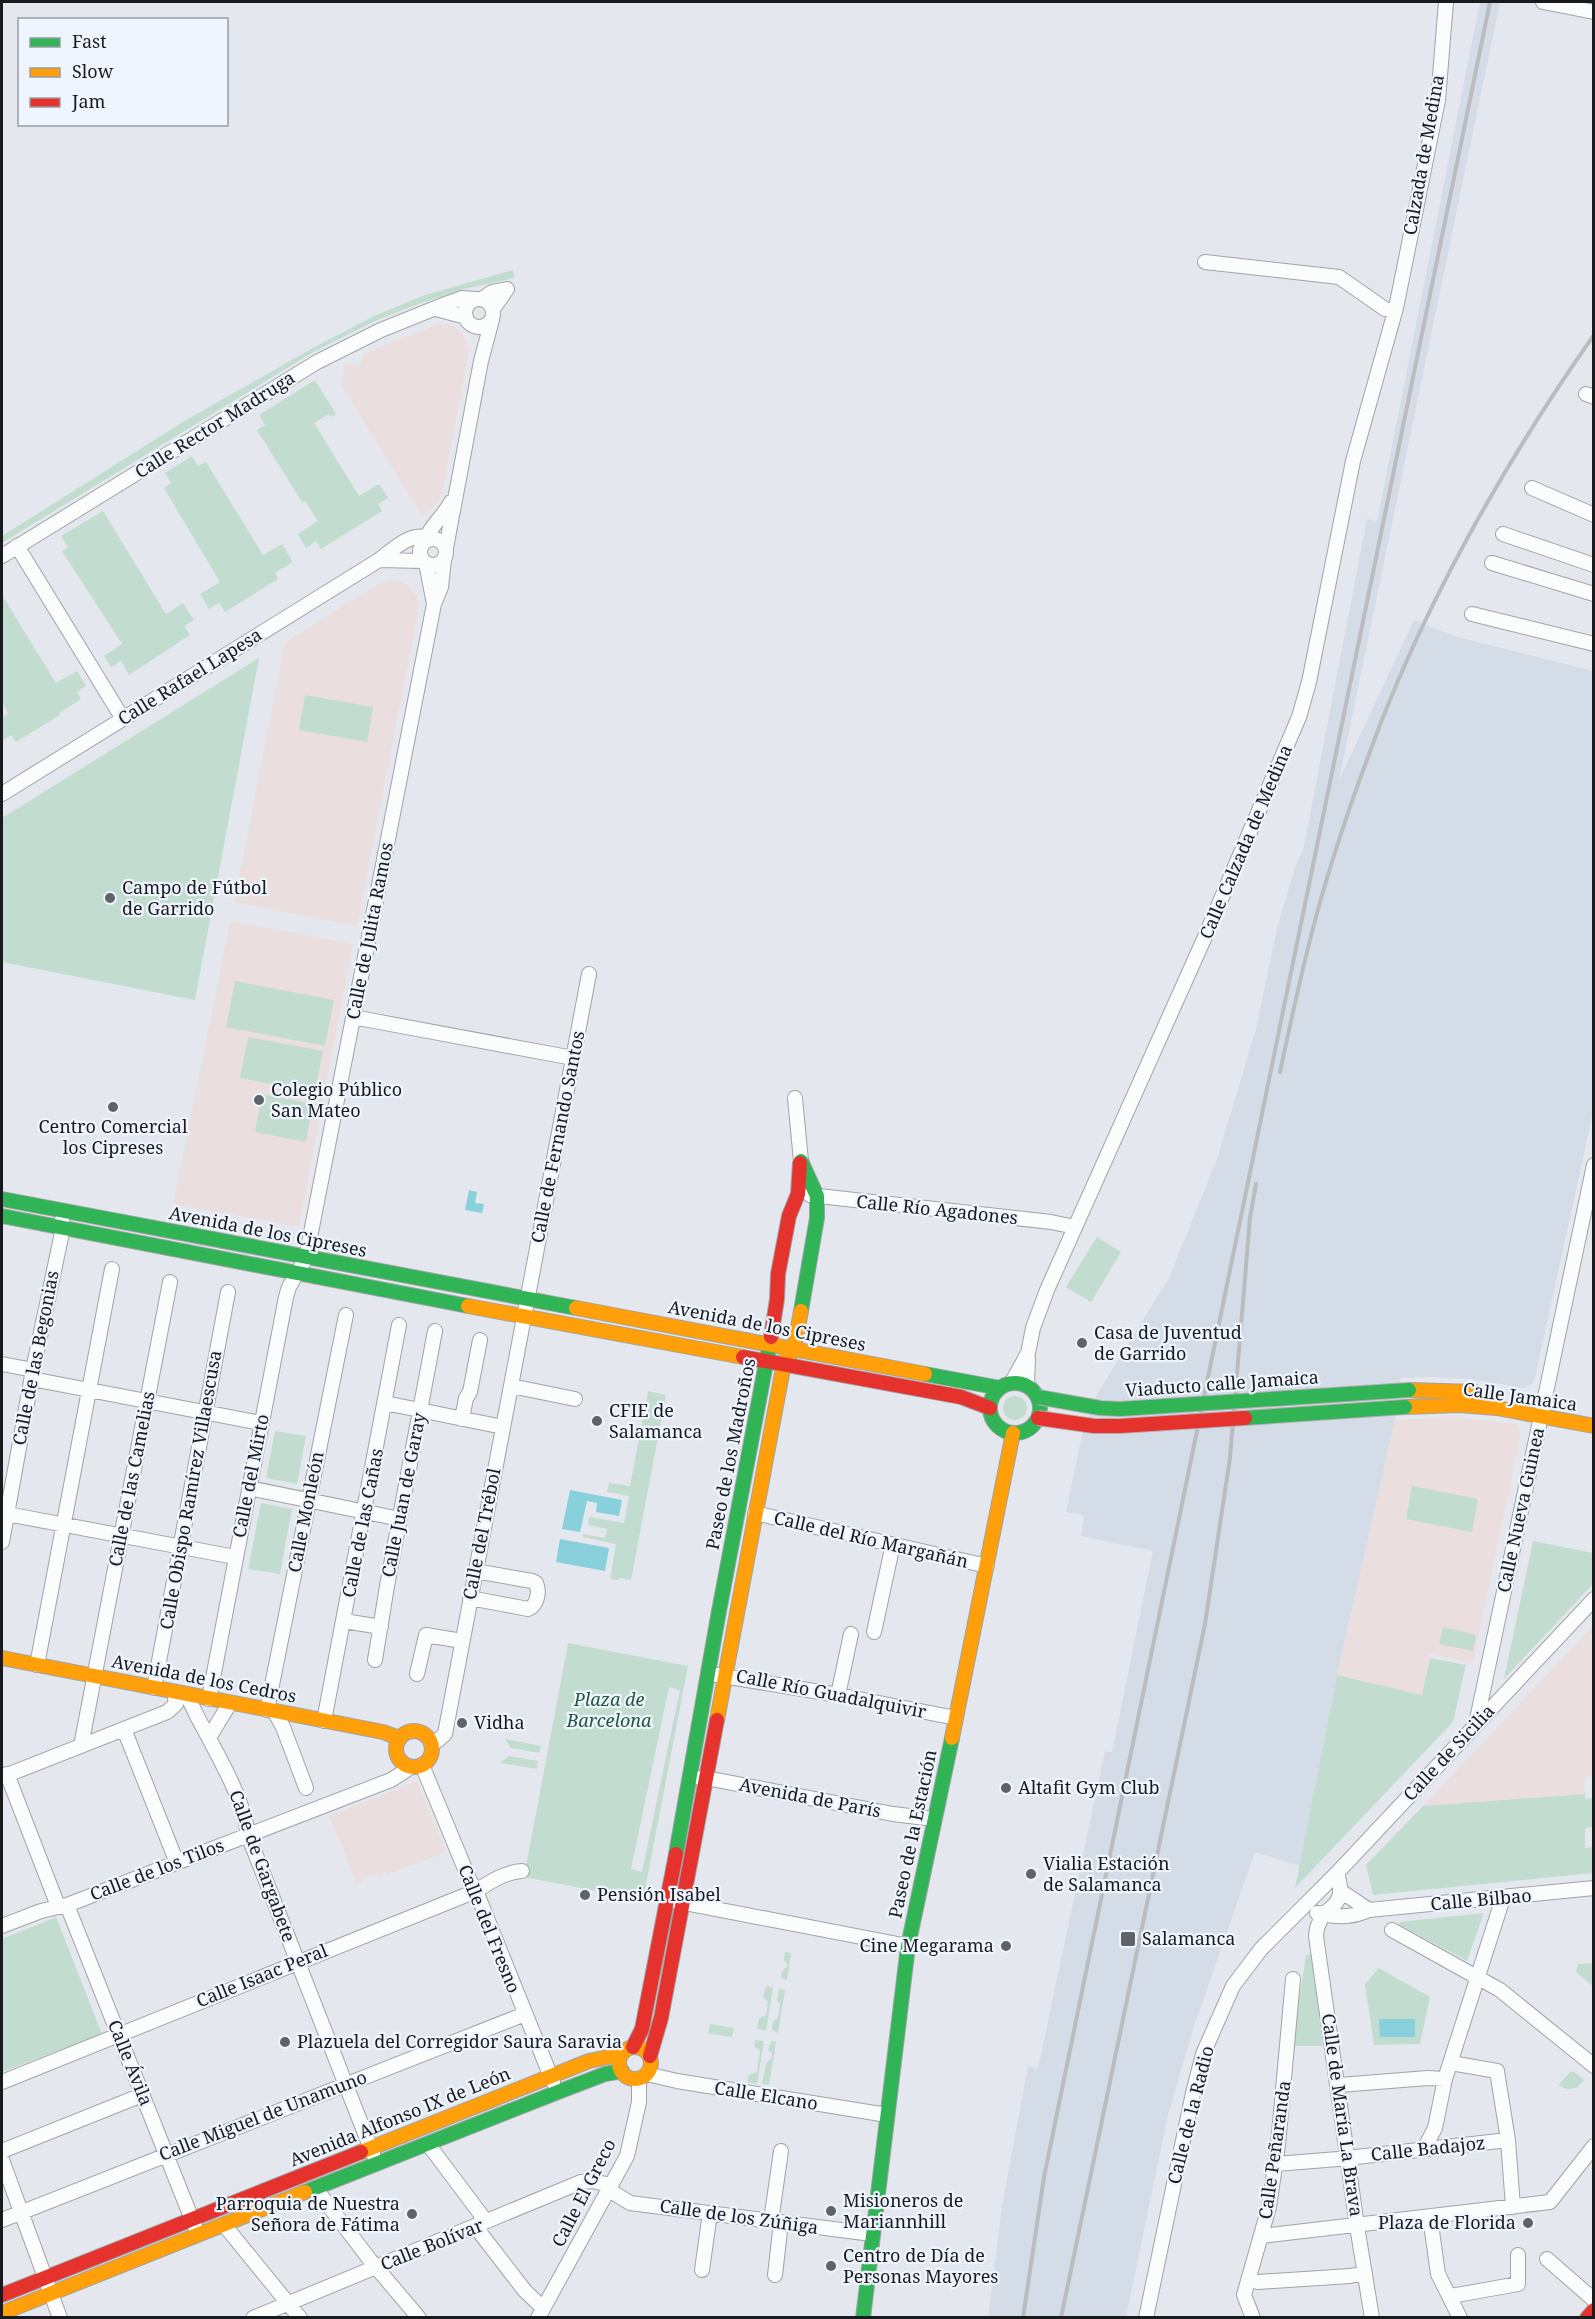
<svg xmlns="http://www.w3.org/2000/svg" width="1595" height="2319" font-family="'Noto Serif',serif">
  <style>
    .built { fill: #d4dce8 }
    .education { fill: #ebdede }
    .green { fill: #c3dcd0; fill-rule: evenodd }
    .water { fill: #88d0db }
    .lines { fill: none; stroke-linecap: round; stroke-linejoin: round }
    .street-casing { stroke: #a0a3a7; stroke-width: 16 }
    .fast-casing { stroke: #a0a3a7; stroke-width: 16 }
    .slow-casing { stroke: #a0a3a7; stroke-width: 16 }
    .jam-casing { stroke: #a0a3a7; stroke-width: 16 }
    .street { stroke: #fbfcfc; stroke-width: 14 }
    .fast { stroke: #30b455; stroke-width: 14 }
    .slow { stroke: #ff9f0a; stroke-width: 14 }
    .jam { stroke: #e5322d; stroke-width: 14 }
    .rail { stroke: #bbbcbe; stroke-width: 4 }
    .fast-bridge-casing { stroke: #b8adb3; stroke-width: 16; stroke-linecap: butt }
    .jam-bridge-casing { stroke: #b8adb3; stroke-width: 16; stroke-linecap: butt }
    .fast-bridge { stroke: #30b455; stroke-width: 14 }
    .jam-bridge { stroke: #e5322d; stroke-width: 14 }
    .poi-dot { fill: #5f6267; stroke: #eef5fe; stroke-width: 2 }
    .labels { text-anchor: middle; stroke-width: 4.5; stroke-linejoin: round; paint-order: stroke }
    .street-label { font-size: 18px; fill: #181a1e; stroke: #eef5fe }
    .poi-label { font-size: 18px; fill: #181a1e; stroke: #eef5fe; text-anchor: start }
    .park-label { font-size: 18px; font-style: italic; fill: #22573a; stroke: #eef5fe }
  </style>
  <rect width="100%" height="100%" fill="#e4e8ee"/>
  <path class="built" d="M1480,2h20l-161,778 75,-160 40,16 139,35v441l-59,270 -10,6 -54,-9 -36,-2 -33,1 -6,42 -58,255 -37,191 -45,-14 -62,177 -25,86 -42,202 -138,1 14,-112 26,-140 10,3 67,-318 7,1 41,-201 -72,-15 3,-21 -18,-3 16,-77 15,-41 72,-116 48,-119 39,-130 21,-101 20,-67 6,-10 64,-332 10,2z"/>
  <path class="education" d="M446,324l9,3 9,8 5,16 -27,143 -4,9 -16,13 -81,-131 4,-21 15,3 3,-12 14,-7 59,-23z
    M391,580l16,4 10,13 2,10 -62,319 -123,-24 51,-260 94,-58z
    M230,921l123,23 -54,283 -126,-23z
    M1454,1417l61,7 5,6v7l-47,226 -43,-9 -7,41 -86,-20 58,-255z
    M1593,1626v150l-8,1v17l-162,12z
    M417,1781l29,71 -59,23 -1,-3 -7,3 -1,-2 -16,6v3l-6,2 -14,-39h-1l-12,-29z"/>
  <path class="green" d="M513,270l1,8 -50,11 -43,14 -44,17 -62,31 -313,192v-7l184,-116 127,-72 61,-32 51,-21z
    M315,380l21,34 -5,3 -2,-3 -15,9 45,73 20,-12 9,14 -10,6 4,7 -61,38 -5,-8 -10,7 -8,-14 20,-13 -13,-20 -3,1 -45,-72 8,-5 -6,-10z
    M192,456l6,10 8,-4 57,93 19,-11 11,18 -18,11 3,6 -53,33 -6,-9 -10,6 -9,-15 20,-12 -56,-94 7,-5 -6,-10z
    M103,511l63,103 17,-11 11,17 -10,6 6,9 -61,40 -8,-14 -10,6 -7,-11 18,-12 -60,-93 6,-4 -7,-11z
    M2,595l54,88 21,-12 9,15 -9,6 4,7 -22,14 1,2 -44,27 -5,-7 -9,6v-23l6,-5 -6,-11z
    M259,658l-64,342 -193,-38v-144z
    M305,695l68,12 -6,35 -68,-12z
    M235,981l99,19 -9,46 -99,-19z
    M248,1037l75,14 -8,41 -75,-14z
    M262,1094l51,10 -7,38 -51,-10z
    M1097,1237l24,15 -30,50 -25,-15z
    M648,1391l18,4 -35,185 -11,-2 -1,2 -9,-1 6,-35 -33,-7v-3l22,4 2,-9 -19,-4 1,-8 35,6 5,-27 -22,-4 2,-9 21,3z
    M1003 1408a12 12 0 1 1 24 0a12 12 0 1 1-24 0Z
    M275,1431l31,5 -9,48 -31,-6z
    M1412,1486l66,13 -6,33 -66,-13z
    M261,1503l31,6 -12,65 -32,-5z
    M1533,1541l60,12v31l-89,95z
    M1443,1627l33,8 -3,16 -34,-7z
    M568,1643l120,23 -45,234 -119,-23zM669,1687l11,3 -38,182 -11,-3z
    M1430,1658l36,7 -13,57 -158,166 42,-213 85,20z
    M505,1739l36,7 -2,7 -28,-5z
    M509,1756l29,5 -1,8 -37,-6z
    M1585,1794v5l8,-1v29l-8,1v20l8,-1v26l-220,22 -7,-30 57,-59z
    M1484,1913l-17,48 -67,-36 -1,-3z
    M56,1917l46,117 -100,38v-133z
    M785,1952l6,1 -4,27 -6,-2 1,-7 6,-5 -4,-7z
    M1311,1954l12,92h-31l14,-91z
    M1593,1963h1l-1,23 -17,-14 2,-8z
    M1379,1968l51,29 -10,47 -46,1 -9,-61z
    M766,1986l7,2 -7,43 -9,-2 2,-11 7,-3 2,-13 -5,-5z
    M779,1989l6,1 -7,43 -6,-3 1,-9 5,-3 2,-13 -3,-5z
    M710,2024l24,4 -2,9 -24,-4z
    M755,2040l9,1 -7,43 -10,-2 2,-7 8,-3 3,-21 -6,-5z
    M771,2041l5,1 -7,43 -7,-1 4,-21 6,-5v-5l-4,-3z
    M1573,2071l11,9 -7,8 -11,1 -8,-4 12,-13z"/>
  <path class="water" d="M469,1190l8,2 -2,11 9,1 -2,9 -17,-3z
    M570,1490l52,10 -3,16 -23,-4 1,-9 -10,-2 -7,31 -18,-3z
    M560,1539l49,9 -4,23 -49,-9z
    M1379,2019h36v18h-35z"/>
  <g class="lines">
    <g class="street-casing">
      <path id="street" d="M1543,2l51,10
        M1205,262l134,15 46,32 10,2
        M465 313a14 14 0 1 1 28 0a14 14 0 1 1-28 0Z
        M482,299l10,-7 15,-3 -14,20
        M436,309l30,8
        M1586,394l8,3
        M1532,488l62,27
        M1503,534l91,31
        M420 552a13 13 0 1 1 26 0a13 13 0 1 1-26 0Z
        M424,542c6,-16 19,-25 27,-40
        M17,546l106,173
        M446,548l35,-187 11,-41
        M2,556l315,-194 64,-32 67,-27 14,-5 14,1
        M379,560l44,1
        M426,563l8,41
        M1492,563l102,31
        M1472,614l122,30
        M2,794l377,-234c16,-12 33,-30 53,-21
        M353,1017l220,41
        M795,1098l6,63
        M810,1195l241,27 24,5
        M2,1364l31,6
        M32,1379l229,44
        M1012,1382l16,-29 5,-25 14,-38 157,-351 95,-222 10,-35 44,-221 43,-153 42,-208 8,-98
        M1027,1385l1,-27
        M511,1386l64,13
        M385,1403l118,24
        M462,1419l4,-21 4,-6 10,-52
        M249,1488l151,31
        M755,1513l232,53
        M7,1514l228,43
        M2,1542l31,-172 30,-142 -1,-8
        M470,1598l58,11c9,-3 12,-17 8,-26l-4,-2 -57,-10
        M344,1621l37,6
        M874,1632l19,-88
        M375,1660l12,-74 48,-255
        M37,1665l75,-396
        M417,1674l9,-39 36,6
        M717,1675l121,20 118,23
        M154,1688l74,-396
        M185,1694c8,11 11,22 18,33 17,33 40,70 45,108l125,319
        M838,1695l13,-61
        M209,1699l77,-402 3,-10 17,-29 128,-654 7,-17 3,-27
        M267,1710l79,-395
        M274,1711l9,16 23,61
        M324,1721l75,-396
        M1476,1724l118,-559
        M124,1729l53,134
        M210,1736l20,-33
        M431,1743l6,-2 8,-7 144,-760
        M81,1746l89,-464
        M422,1765l48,116 6,10 77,191
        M7,1774l51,132
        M2,1777l165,-65 9,-8 -2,-12
        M700,1778h6l187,36 41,5
        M1342,1892l27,18
        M674,1901l234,45
        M67,1905l128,322
        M1317,1913l6,1c19,-12 20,-21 14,-41
        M2,1926l39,-15 26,-6 324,-125 20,-13
        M1392,1930l108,60 94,76
        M1451,2063l46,8 11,69 5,67
        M647,2074l30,7 210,34
        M2,2082l474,-191c14,-9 29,-19 46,-20
        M1339,2085l89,-7 17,1
        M428,2144l54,72 -3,10 2,8 44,57 18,17
        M1424,2149l11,-21 10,-49 58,-181
        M2,2151l140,-56
        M2,2160l58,158
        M1276,2164l62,-5 170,-19
        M316,2189l54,71 49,58
        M609,2190l21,13 242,31
        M1430,2217l8,57 22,44
        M2,2220l523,-206
        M771,2221l10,-70
        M225,2226l75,92
        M1262,2236l288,-34 44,-56
        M1547,2259l47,41
        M702,2270l8,-57
        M775,2275l6,-53
        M1249,2280l9,2 92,-6 15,-3
        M1451,2296l67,-12v-29
        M253,2318l328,-136 11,-1 19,4
        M538,2318l89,-162 12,-54v-23
        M1146,2318l47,-225 10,-39 30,-68 28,-37 76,-76 257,-274
        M1253,2318l-9,-23 25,-88 9,-62 15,-166
        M1372,2318l-15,-92 -41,-290 1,-8 6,-14c16,4 31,3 46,-4l225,-22"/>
    </g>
    <g class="fast-casing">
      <path id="fast" d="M2,1199l574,109
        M2,1216l466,90
        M801,1311l16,-93v-22l-16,-35
        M925,1374l75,14
        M990 1408a25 25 0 1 1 50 0a25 25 0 1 1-50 0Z
        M676,1854l43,-243 52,-274
        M305,2192l253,-100 47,-18 17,-3
        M863,2318l45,-372 44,-208"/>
    </g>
    <g class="slow-casing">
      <path id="slow" d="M468,1306l275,51
        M576,1308l349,66
        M1409,1390l66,2
        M1405,1407l54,-2 38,3 97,18
        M2,1658l381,74 16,6
        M717,1720l67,-357 10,-14 7,-38
        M396 1749a18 18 0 1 1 36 0a18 18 0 1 1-36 0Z
        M952,1738l61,-305
        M619 2063a16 16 0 1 1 32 0a16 16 0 1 1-32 0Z
        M361,2152l228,-91 33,-7
        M2,2313l303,-121"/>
    </g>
    <g class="jam-casing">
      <path id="jam" d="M771,1337l6,-38 1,-25 11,-58 9,-22 2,-31
        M743,1357l218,40 29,11
        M633,2047l9,-18 34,-175
        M650,2056l11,-38 56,-298
        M2,2295l359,-143
        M1587,2318l7,-8"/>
    </g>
    <use href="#street" class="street"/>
    <use href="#fast" class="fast"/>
    <use href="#slow" class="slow"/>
    <use href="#jam" class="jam"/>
    <path class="rail" d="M1280,1072c11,-52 22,-103 36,-155 15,-56 34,-112 55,-168 52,-143 135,-289 223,-414
      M1023,2318l21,-141 446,-2175
      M1061,2318l144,-694 25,-166 20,-240 6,-34"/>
    <g class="fast-bridge-casing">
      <path id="fast-bridge" d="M1038,1397l62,11 20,1 289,-19
        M1245,1418l160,-11"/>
    </g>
    <g class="jam-bridge-casing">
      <path id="jam-bridge" d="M1038,1418l56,8h26l125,-8"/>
    </g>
    <use href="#fast-bridge" class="fast-bridge"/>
    <use href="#jam-bridge" class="jam-bridge"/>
  </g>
  <g class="poi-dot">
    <circle cx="110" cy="898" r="6"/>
    <circle cx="259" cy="1100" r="6"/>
    <circle cx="113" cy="1107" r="6"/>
    <circle cx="1082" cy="1343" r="6"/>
    <circle cx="597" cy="1421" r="6"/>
    <circle cx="462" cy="1723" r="6"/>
    <circle cx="1006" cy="1788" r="6"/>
    <circle cx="1031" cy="1874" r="6"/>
    <circle cx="585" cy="1895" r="6"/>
    <rect x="1120" y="1931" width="16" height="16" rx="3"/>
    <circle cx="1006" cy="1946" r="6"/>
    <circle cx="285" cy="2042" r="6"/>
    <circle cx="831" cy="2211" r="6"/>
    <circle cx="412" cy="2214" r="6"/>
    <circle cx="1528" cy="2223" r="6"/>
    <circle cx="831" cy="2266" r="6"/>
  </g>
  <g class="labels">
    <g class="street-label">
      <text transform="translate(1424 155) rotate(-80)" y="6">Calzada de Medina</text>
      <text transform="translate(215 425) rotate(-32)" y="6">Calle Rector Madruga</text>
      <text transform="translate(190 677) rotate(-32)" y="6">Calle Rafael Lapesa</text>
      <text transform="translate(1246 842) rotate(-67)" y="6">Calle Calzada de Medina</text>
      <text transform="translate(370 931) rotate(-79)" y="6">Calle de Julita Ramos</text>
      <text transform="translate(558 1137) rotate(-79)" y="6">Calle de Fernando Santos</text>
      <text transform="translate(937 1210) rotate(6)" y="6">Calle Río Agadones</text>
      <text transform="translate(268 1232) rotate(11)" y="6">Avenida de los Cipreses</text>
      <text transform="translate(767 1326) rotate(11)" y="6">Avenida de los Cipreses</text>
      <text transform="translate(36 1358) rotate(-79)" y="6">Calle de las Begonias</text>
      <text transform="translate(1222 1384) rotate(-4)" y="6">Viaducto calle Jamaica</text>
      <text transform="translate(1520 1397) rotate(8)" y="6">Calle Jamaica</text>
      <text transform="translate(731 1454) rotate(-79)" y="6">Paseo de los Madroños</text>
      <text transform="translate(251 1476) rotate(-79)" y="6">Calle del Mirto</text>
      <text transform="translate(132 1479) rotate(-79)" y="6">Calle de las Camelias</text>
      <text transform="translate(191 1490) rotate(-80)" y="6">Calle Obispo Ramírez Villaescusa</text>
      <text transform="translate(404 1495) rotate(-79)" y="6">Calle Juan de Garay</text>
      <text transform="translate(1521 1510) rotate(-78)" y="6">Calle Nueva Guinea</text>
      <text transform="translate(306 1512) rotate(-79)" y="6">Calle Monleón</text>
      <text transform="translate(363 1523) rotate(-79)" y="6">Calle de las Cañas</text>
      <text transform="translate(482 1534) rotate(-79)" y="6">Calle del Trébol</text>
      <text transform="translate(871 1540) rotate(13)" y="6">Calle del Río Margañán</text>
      <text transform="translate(204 1679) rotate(11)" y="6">Avenida de los Cedros</text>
      <text transform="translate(831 1694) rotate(11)" y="6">Calle Río Guadalquivir</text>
      <text transform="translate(1449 1753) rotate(-47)" y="6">Calle de Sicilia</text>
      <text transform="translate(810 1798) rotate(11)" y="6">Avenida de París</text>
      <text transform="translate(913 1834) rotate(-78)" y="6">Paseo de la Estación</text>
      <text transform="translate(262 1866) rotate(70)" y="6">Calle de Gargabete</text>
      <text transform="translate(157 1870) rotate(-21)" y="6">Calle de los Tilos</text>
      <text transform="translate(1481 1900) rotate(-5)" y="6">Calle Bilbao</text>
      <text transform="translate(489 1929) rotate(68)" y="6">Calle del Fresno</text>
      <text transform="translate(262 1976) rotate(-22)" y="6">Calle Isaac Peral</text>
      <text transform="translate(130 2063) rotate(68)" y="6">Calle Ávila</text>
      <text transform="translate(766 2096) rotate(9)" y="6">Calle Elcano</text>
      <text transform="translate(1191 2115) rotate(-76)" y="6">Calle de la Radio</text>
      <text transform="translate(1342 2115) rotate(82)" y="6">Calle de María La Brava</text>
      <text transform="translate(263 2116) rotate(-21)" y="6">Calle Miguel de Unamuno</text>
      <text transform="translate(400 2117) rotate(-22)" y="6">Avenida Alfonso IX de León</text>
      <text transform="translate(1428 2149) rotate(-6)" y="6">Calle Badajoz</text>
      <text transform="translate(1275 2150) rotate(-82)" y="6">Calle Peñaranda</text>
      <text transform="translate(584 2193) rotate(-63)" y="6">Calle El Greco</text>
      <text transform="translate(739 2217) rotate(8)" y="6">Calle de los Zúñiga</text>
      <text transform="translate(432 2245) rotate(-22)" y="6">Calle Bolívar</text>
    </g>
    <g class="poi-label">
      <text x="122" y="894">Campo de Fútbol<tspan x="122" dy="21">de Garrido</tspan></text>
      <text x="271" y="1096">Colegio Público<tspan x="271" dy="21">San Mateo</tspan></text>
      <text x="113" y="1133" text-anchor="middle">Centro Comercial<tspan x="113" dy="21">los Cipreses</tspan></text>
      <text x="1094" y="1339">Casa de Juventud<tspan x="1094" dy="21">de Garrido</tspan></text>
      <text x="609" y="1417">CFIE de<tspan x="609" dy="21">Salamanca</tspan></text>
      <text x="474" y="1729">Vidha</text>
      <text x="1018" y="1794">Altafit Gym Club</text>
      <text x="1043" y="1870">Vialia Estación<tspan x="1043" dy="21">de Salamanca</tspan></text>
      <text x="597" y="1901">Pensión Isabel</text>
      <text x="1142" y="1945">Salamanca</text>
      <text x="994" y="1952" text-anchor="end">Cine Megarama</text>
      <text x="297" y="2048">Plazuela del Corregidor Saura Saravia</text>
      <text x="843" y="2207">Misioneros de<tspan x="843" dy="21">Mariannhill</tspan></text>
      <text x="400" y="2210" text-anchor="end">Parroquia de Nuestra<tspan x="400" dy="21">Señora de Fátima</tspan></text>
      <text x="1516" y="2229" text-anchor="end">Plaza de Florida</text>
      <text x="843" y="2262">Centro de Día de<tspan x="843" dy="21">Personas Mayores</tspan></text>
    </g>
    <g class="park-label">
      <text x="609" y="1706">Plaza de<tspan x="609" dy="21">Barcelona</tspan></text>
    </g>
  </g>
  <rect width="1595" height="2319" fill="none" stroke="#181a1e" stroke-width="6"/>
  <rect x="18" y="18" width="210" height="108" fill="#eef5fe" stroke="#989da4" stroke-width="1.5"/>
  <rect x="30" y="38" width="30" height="9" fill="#30b455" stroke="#989da4" stroke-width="1.5"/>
  <text x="72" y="48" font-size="18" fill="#181a1e">Fast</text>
  <rect x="30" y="68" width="30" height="9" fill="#ff9f0a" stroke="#989da4" stroke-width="1.5"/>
  <text x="72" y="78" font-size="18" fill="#181a1e">Slow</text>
  <rect x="30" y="98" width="30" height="9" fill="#e5322d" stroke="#989da4" stroke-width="1.5"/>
  <text x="72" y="108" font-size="18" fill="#181a1e">Jam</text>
</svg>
